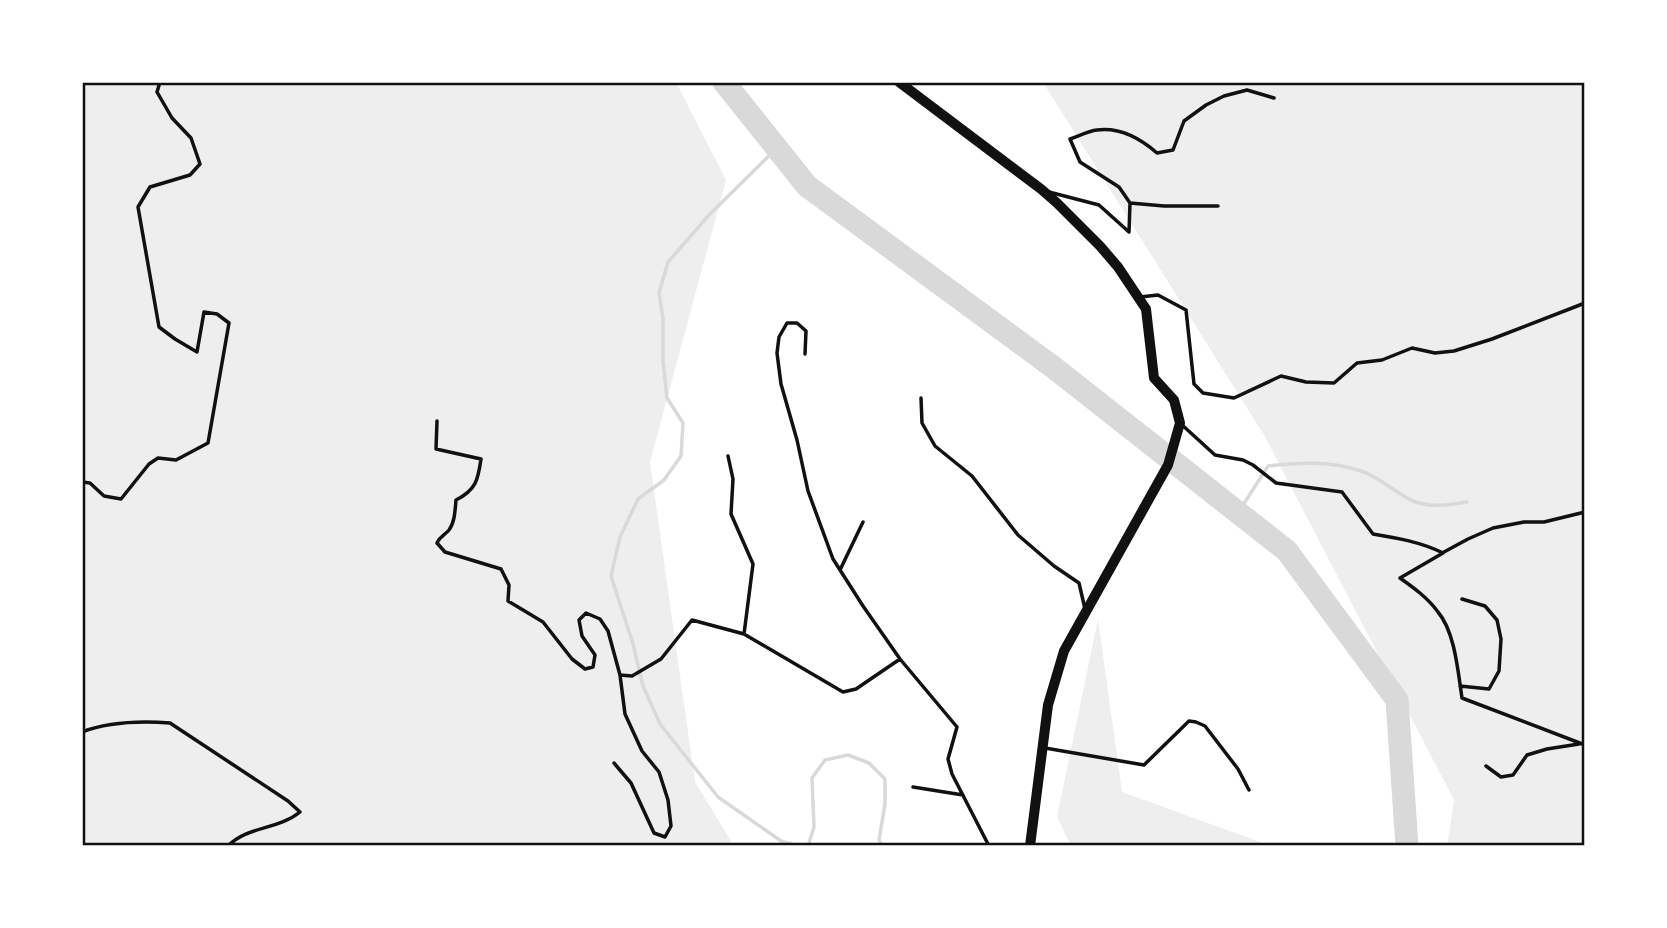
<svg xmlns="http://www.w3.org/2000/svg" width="1667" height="928" font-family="Raleway,sans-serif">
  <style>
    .green { fill: #eee }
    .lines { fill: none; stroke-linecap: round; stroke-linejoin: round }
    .stream { stroke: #d9d9d9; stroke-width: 3.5 }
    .river { stroke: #d9d9d9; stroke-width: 23 }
    .service { stroke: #111; stroke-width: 3.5 }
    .tertiary { stroke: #111; stroke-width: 10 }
    .neatline { fill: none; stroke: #111; stroke-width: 2.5 }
  </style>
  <rect width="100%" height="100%" fill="#fff"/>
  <path class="green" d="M82,82h594l50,98 -76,282 45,320 39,64h-652z
    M1048,82h537v764h-138l7,-46 -190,-365 -218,-348z
    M1098,619l24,173 149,54h-200l-14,-29z"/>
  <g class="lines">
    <path class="stream" d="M777,148l-68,67 -41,47 -9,31 4,25v43l4,37 16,25 -2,33 -17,24 -26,19 -18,38 -9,39 22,68 10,42 17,38 58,73 63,44 17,5
      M1238,513l30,-47c32,-4 62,-5 93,5 19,6 34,22 52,30 18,7 36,4 54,1
      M808,846l6,-19 -2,-49 13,-18 23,-5 21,8 16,16v25l-6,36 3,6"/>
    <path class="river" d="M724,82l83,104 246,181 234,184 110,149 10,146"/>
    <path class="service" d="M1049,192l50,13 30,27 1,-29 -11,-16 -39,-25 -10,-23c9,-3 18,-8 27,-9 23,-3 44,9 60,23l16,-3 11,-29 22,-16 18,-9 23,-6 27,8
      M1130,203l34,3h54
      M1140,297l18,-2 28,15 8,74 9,9 31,5 47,-22 25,6 28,1 23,-20 25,-3 30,-12 23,5 19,-2 38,-12 93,-36
      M805,354l1,-23 -9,-8h-10l-8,14 -2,16 4,31 16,56 11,51 25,68 30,47 37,53 57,68 -9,32 4,15 37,72
      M921,398l1,25 13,23 37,30 46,59 36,31 25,17 6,26
      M437,421l-1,28 45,10c-3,21 -5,31 -25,41 -1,10 -1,22 -7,30 -4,5 -9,6 -12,13l8,9 56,17 8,16 -1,16 35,21 29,37 13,10 8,-2 2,-12 -13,-19 -3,-16 7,-7 14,6 8,12 12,44 12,1 29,-17 31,-39 52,14 99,58 13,-3 44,-30
      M1181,424l34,31 28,5 10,5 23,18 66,9 31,42c24,4 48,8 70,19l-43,25c14,10 28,20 38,34 17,20 20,60 24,86l123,47
      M728,456l5,23 -2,35 22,50 -9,70
      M82,482l8,1 14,13 17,3 28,-35 9,-6 18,2 32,-17 21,-120 -12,-9 -13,-2 -7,40 -22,-13 -16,-12 -21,-120 12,-20 40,-12 10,-11 -9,-26 -19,-20 -15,-26 3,-10
      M1444,552l24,-13 25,-11 31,-6h20l41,-10
      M840,570l23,-48
      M1460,686l29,3 10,-18 2,-32 -4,-19 -12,-14 -23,-7
      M82,732c26,-10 60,-11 88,-9l118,78 12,11c-22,18 -53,14 -72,34
      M1045,748l99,17 45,-44 7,1 9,4 33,43 11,21
      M614,763l17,20 23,50 11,4 6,-11 -3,-26 -9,-28 -17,-21 -17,-37 -5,-39
      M1486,766l15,11 12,-2 14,-20 20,-6 32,-5
      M913,787l50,8"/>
    <path class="tertiary" d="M899,82l142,107 16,14 43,43 18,21 28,42 8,69 20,22 6,23 -12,42 -104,186 -16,54 -18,141"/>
  </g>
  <rect width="1667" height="928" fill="none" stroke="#ffffff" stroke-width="168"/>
  <rect x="84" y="84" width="1499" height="760" class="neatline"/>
</svg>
